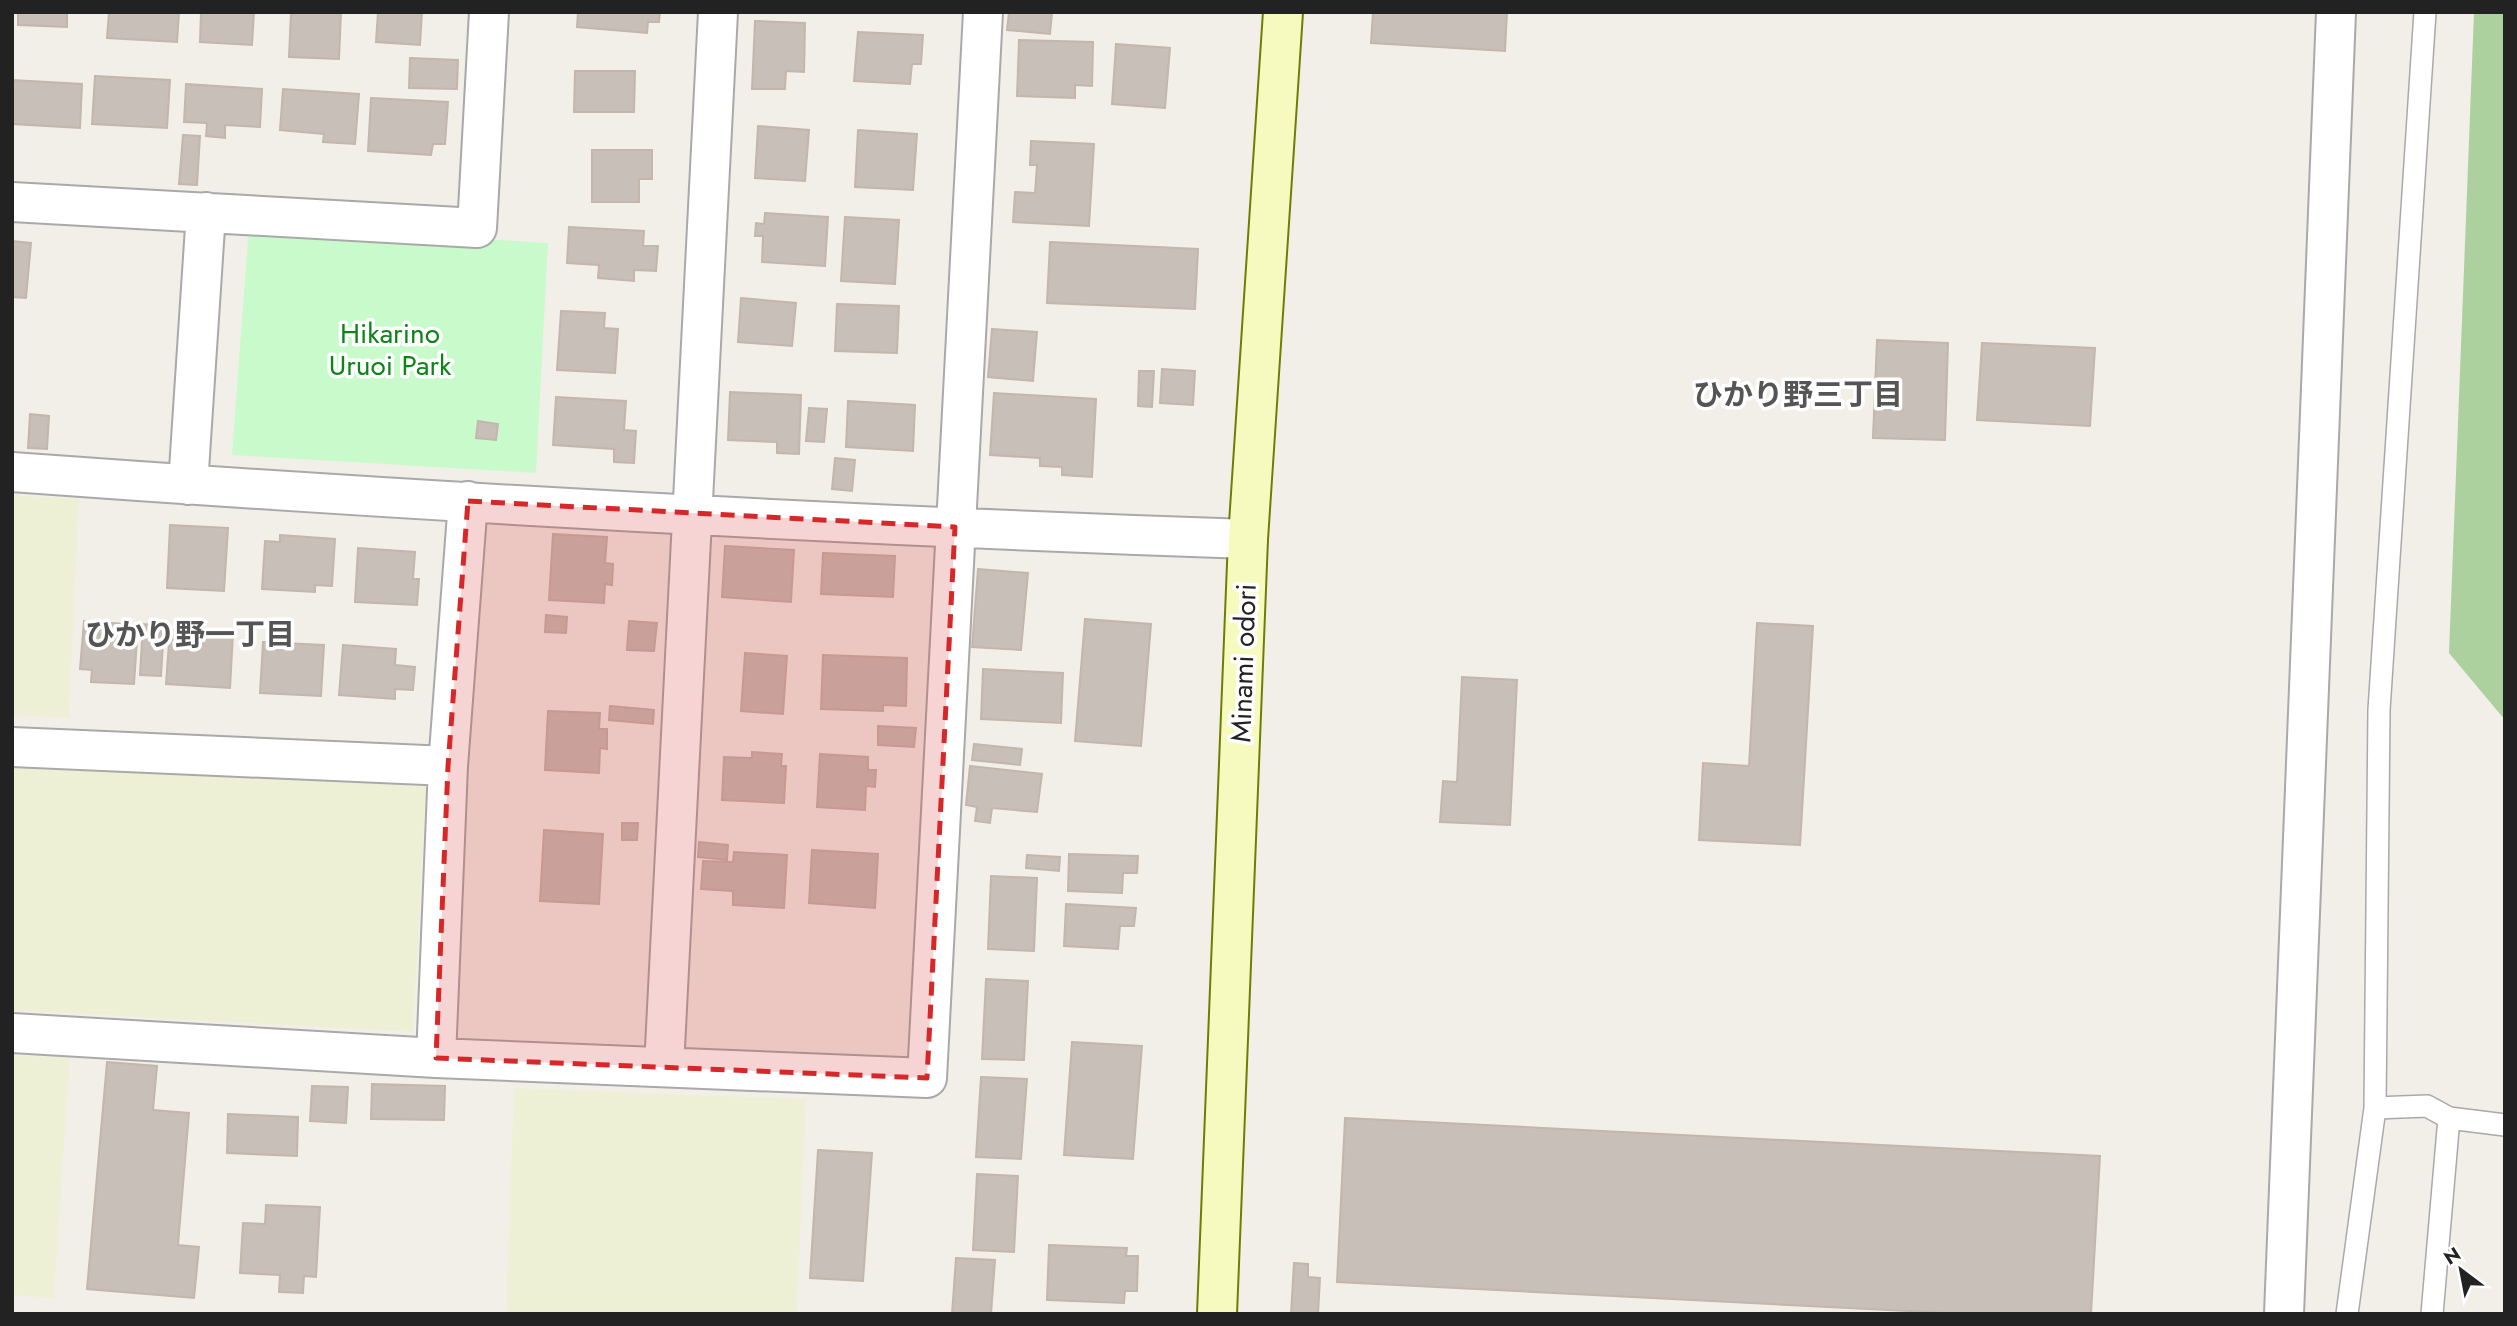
<svg xmlns="http://www.w3.org/2000/svg" width="2517" height="1326" font-family="Jost,'Noto Sans JP',sans-serif">
  <style>
    .farmland { fill: #eef0d5 }
    .forest { fill: #add19e }
    .park { fill: #c8facc }
    .building { fill: #c7bfb8; stroke: #c4b6ab; stroke-width: 2 }
    .lines { fill: none; stroke-linecap: round; stroke-linejoin: round }
    .lane-casing { stroke: #a9a9a9; stroke-width: 24 }
    .street-casing { stroke: #a9a9a9; stroke-width: 42 }
    .secondary-casing { stroke: #707d05; stroke-width: 42 }
    .lane { stroke: #fff; stroke-width: 21 }
    .street { stroke: #fff; stroke-width: 38 }
    .secondary { stroke: #f7fabf; stroke-width: 38 }
    .marked { fill: #d62828; fill-opacity: 0.2; stroke: #d62828; stroke-width: 5; stroke-dasharray: 14 9; stroke-linejoin: round }
    .labels { text-anchor: middle; stroke-width: 7; stroke-linejoin: round; paint-order: stroke }
    .park-label { font-size: 28px; fill: #0c8416; stroke: #fff }
    .street-label { font-size: 28px; fill: #222; stroke: #fff }
    .neighbourhood-label { font-size: 30px; font-weight: bold; fill: #555; stroke: #fff }
  </style>
  <rect width="100%" height="100%" fill="#f2efe9"/>
  <path class="farmland" d="M12,495l67,4 -10,219 -57,-3z
    M12,766l414,20 -13,246 -401,-22z
    M12,1055l58,3 -16,240 -42,-3z
    M514,1088l292,11 -9,215h-291z"/>
  <path class="forest" d="M2474,12h31v708l-56,-67z"/>
  <path class="park" d="M249,225l299,18 -12,230 -304,-18z"/>
  <path class="building" d="M18,12h49v15l-49,-2z
    M109,12h70l-2,30 -70,-4z
    M201,12h53l-2,33 -52,-3z
    M291,12h50l-2,47 -50,-2z
    M378,12h44l-2,33 -44,-3z
    M578,12h82l-1,10h-11l-1,11 -70,-6z
    M1009,12l43,1 -2,21 -43,-4z
    M1373,12h134l-2,39 -134,-8z
    M755,21l50,2 -1,49 -18,-1 -1,18h-33z
    M858,32l65,3 -2,29h-9l-2,20 -56,-3z
    M1019,40l74,2 -1,44 -17,-1v13l-58,-2z
    M1116,44l54,4 -5,60 -53,-4z
    M410,58l48,2 -1,29 -48,-1z
    M575,71h60l-1,41h-60z
    M95,76l75,4 -3,48 -75,-4z
    M12,80l70,4 -2,44 -68,-4z
    M186,84l76,5 -2,38 -35,-2v13l-19,-2 1,-13 -23,-1z
    M283,89l76,5 -4,50 -32,-2 1,-8 -44,-4z
    M371,98l77,4 -3,42h-12l-2,11 -63,-4z
    M758,126l51,4 -4,51 -50,-3z
    M858,130l59,4 -4,56 -58,-3z
    M183,135l17,1 -3,49 -18,-1z
    M1031,141l63,3 -5,82 -76,-4 2,-30 20,1 2,-28h-7z
    M592,150h60v29h-13v23h-47z
    M765,213l63,4 -3,49 -63,-4 1,-26h-8l1,-13 8,1z
    M845,217l54,3 -4,64 -54,-3z
    M569,227l75,4 -1,15h15l-2,25 -22,-1v11l-36,-3 1,-13 -32,-2z
    M12,241l19,2 -5,55 -14,-1z
    M1050,242l148,7 -3,60 -148,-6z
    M741,298l55,5 -4,43 -54,-4z
    M837,304l62,2 -2,47 -62,-2z
    M561,311l44,2 -1,15 14,1 -3,44 -58,-3z
    M992,329l45,3 -4,49 -45,-4z
    M1877,340l71,3 -3,97 -72,-2z
    M1982,343l113,5 -5,78 -113,-6z
    M1162,369l33,2 -2,34 -33,-2z
    M1139,371h15l-2,36 -14,-1z
    M730,392l71,3 -2,59 -22,-1v-11l-49,-2z
    M994,393l102,6 -4,78 -30,-2v-8l-22,-1v-8l-50,-3z
    M556,397l70,4 -2,29 12,1 -2,32 -20,-1v-13l-61,-4z
    M848,401l67,4 -2,46 -67,-4z
    M809,408l18,1 -3,33 -18,-1z
    M30,414l19,2 -2,33 -19,-1z
    M478,421l20,3 -2,16 -20,-2z
    M835,458l20,2 -3,31 -20,-2z
    M170,525l58,3 -4,63 -57,-3z
    M553,534l54,3 -2,26 8,1 -1,21 -7,-1 -1,19 -55,-3z
    M280,535l55,4 -3,47 -17,-1v7l-53,-3 3,-48 15,1z
    M725,546l69,4 -3,52 -69,-5z
    M358,548l57,4 -2,27h6l-2,26 -62,-3z
    M823,553l72,3 -2,41 -72,-3z
    M978,569l50,4 -7,77 -49,-3z
    M546,615l21,2 -1,16 -21,-1z
    M1085,619l66,5 -10,122 -66,-5z
    M84,621l54,4 -4,59 -43,-2 1,-12 -12,-1z
    M629,621l28,2 -3,28 -27,-1z
    M1757,623l56,3 -13,219 -101,-5 4,-77 46,3z
    M143,624l21,2 -3,50 -21,-1z
    M170,629l63,4 -3,55 -64,-4z
    M263,642l61,3 -3,51 -61,-3z
    M343,645l53,4 -1,16 20,2 -2,23 -18,-1v10l-56,-4z
    M745,653l42,3 -4,58 -42,-3z
    M823,655l84,3 -1,48 -23,-1v6l-62,-2z
    M983,669l80,4 -2,50 -80,-4z
    M1462,677l55,3 -7,145 -70,-3 3,-41 14,1z
    M610,706l44,4 -1,14 -44,-4z
    M548,711l52,2 -1,16h8v20l-7,-1 -1,25 -54,-3z
    M878,726l38,2 -2,19 -36,-2z
    M974,744l48,5 -2,16 -48,-5z
    M752,752l30,2 -1,12h5l-2,37 -62,-3 2,-43 28,1z
    M820,754l48,3v13h8l-1,17 -9,-1 -1,24 -48,-3z
    M970,766l72,8 -5,38 -45,-4 -2,15 -15,-2 2,-14 -11,-2z
    M622,823h16l-1,17h-15z
    M544,830l59,4 -4,70 -59,-3z
    M699,842l29,3 -1,15 -29,-3z
    M812,850l66,4 -3,54 -66,-5z
    M734,852l53,3 -3,53 -51,-3v-14l-32,-2 2,-28 30,1z
    M1069,854l69,2 -1,17h-14l-1,20 -54,-2z
    M1027,855l33,2 -1,14 -33,-3z
    M991,876l46,2 -3,73 -46,-2z
    M1066,904l70,4 -2,18h-14l-2,23 -54,-3z
    M986,979l42,2 -4,79 -42,-1z
    M1072,1042l70,4 -9,113 -69,-4z
    M107,1062l50,4 -4,44 36,3 -11,132 21,2 -5,51 -107,-9z
    M981,1077l46,2 -6,80 -45,-2z
    M372,1084l73,2 -1,34 -73,-1z
    M312,1086l36,1 -2,36 -36,-2z
    M228,1114l70,3 -1,39 -70,-3z
    M1345,1118l755,38 -9,158h-124l-630,-32z
    M818,1150l54,3 -9,128 -53,-3z
    M977,1174l41,2 -4,76 -41,-2z
    M266,1205l54,2 -4,70 -12,-1 -1,17 -24,-1 1,-17 -40,-2 3,-50 22,1z
    M1049,1245l78,3 -1,8h12l-1,35h-12l-1,12 -77,-3z
    M956,1258l39,2 -4,54h-39z
    M1294,1263l14,1v13l12,1 -2,36h-27z"/>
  <g class="lines">
    <g class="lane-casing">
      <path id="lane" d="M2375,1108l4,-398 46,-698
        M2449,1118l56,7
        M2347,1314l28,-206 52,-2 22,12 -17,196"/>
    </g>
    <g class="street-casing">
      <path id="street" d="M12,202l465,26 12,-216
        M12,472c411,30 824,53 1236,67
        M188,485l18,-273
        M12,747l436,19
        M12,1033l424,25 491,20 56,-1066
        M436,1058l12,-292 20,-265
        M664,1067l54,-1055
        M2284,1314l52,-1302"/>
    </g>
    <g class="secondary-casing">
      <path id="secondary" d="M1217,1314l31,-775 35,-527"/>
    </g>
    <use href="#lane" class="lane"/>
    <use href="#street" class="street"/>
    <use href="#secondary" class="secondary"/>
  </g>
  <path class="marked" d="M468,501l487,26 -28,551 -491,-20 12,-292z"/>
  <g class="labels">
    <g class="park-label">
      <text x="390" y="343">Hikarino<tspan x="390" dy="32">Uruoi Park</tspan></text>
    </g>
    <g class="street-label">
      <text transform="translate(1243 663) rotate(-88)" y="10">Minami odori</text>
    </g>
    <g class="neighbourhood-label">
      <text x="1798" y="405">ひかり野三丁目</text>
      <text x="190" y="645">ひかり野一丁目</text>
    </g>
  </g>
  <rect width="2517" height="1326" fill="none" stroke="#222222" stroke-width="28"/>
  <g transform="translate(2461 1270) rotate(328)" stroke="#ffffff" stroke-width="5" paint-order="stroke">
  <path d="M0-5L12 26L0 18L-12 26Z" fill="#222222"/>
  <text y="-10" font-size="19" font-weight="bold" text-anchor="middle" fill="#222222">N</text>
  </g>
</svg>
